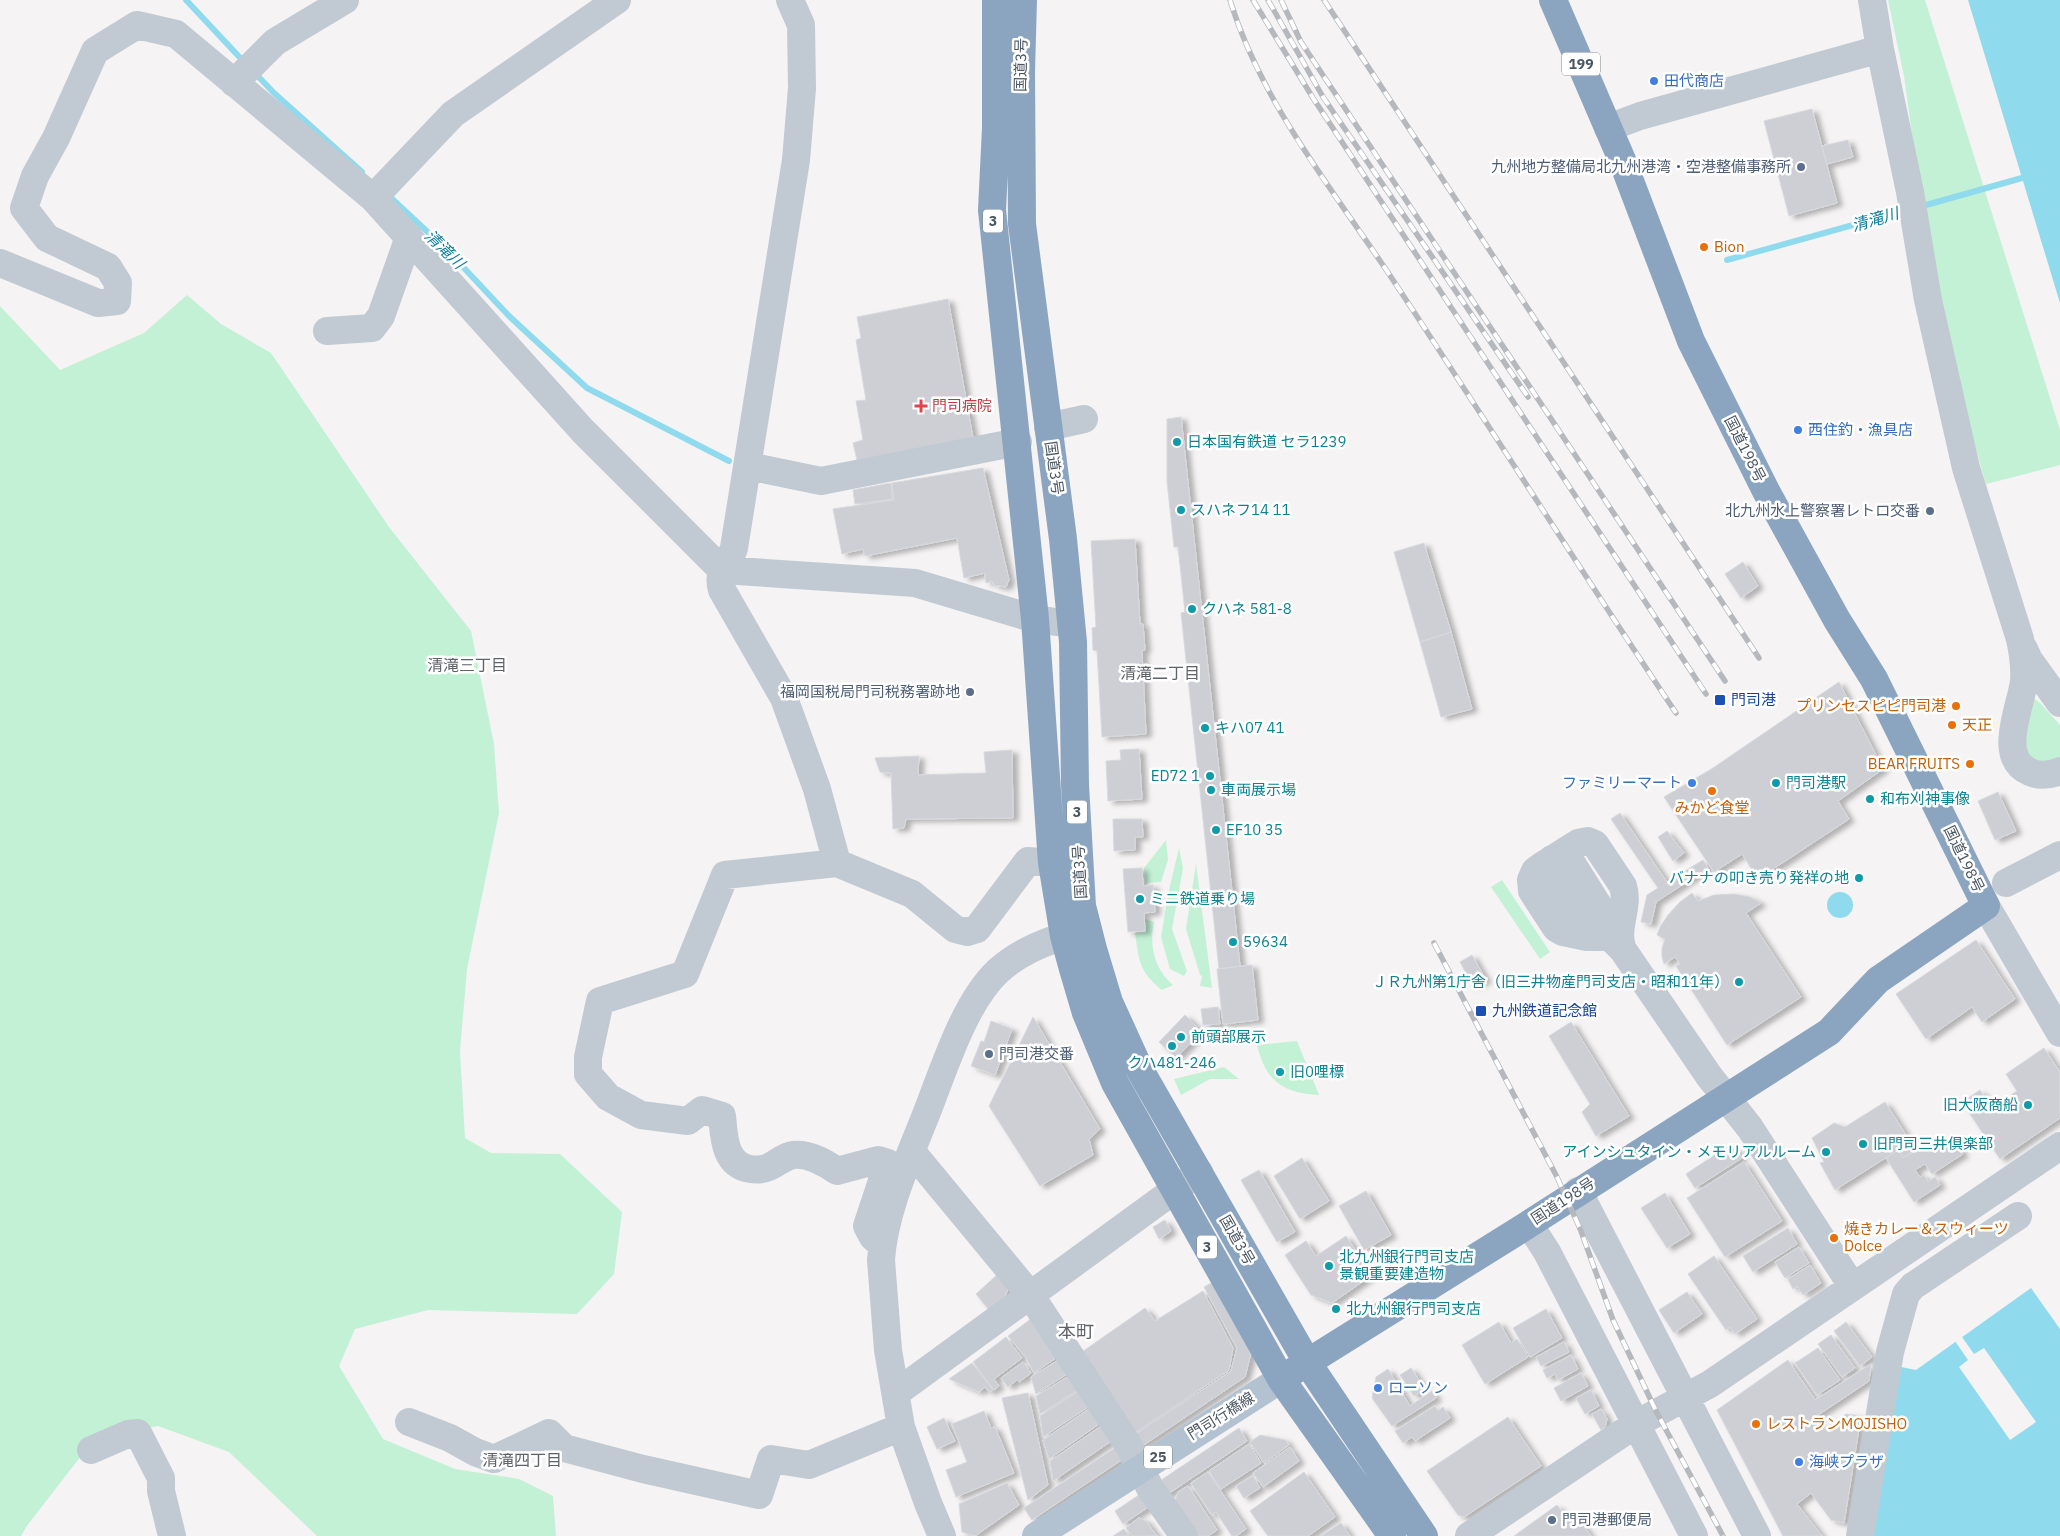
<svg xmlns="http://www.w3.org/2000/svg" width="2060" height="1536" font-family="'IBM Plex Sans','Noto Sans JP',sans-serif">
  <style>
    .green { fill: #c3f1d5 }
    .water { fill: #90daee }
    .pier { fill: #f5f3f3 }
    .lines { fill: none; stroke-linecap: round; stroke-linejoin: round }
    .stream { stroke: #90daee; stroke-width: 6 }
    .building { fill: #cdcfd5; stroke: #d7d9de; filter: url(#shadow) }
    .minor { stroke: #c1cad2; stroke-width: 28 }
    .major { stroke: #b3c2d1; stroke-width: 28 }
    .highway { stroke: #8ba5c1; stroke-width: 28 }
    .rail-casing { stroke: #b5b8bd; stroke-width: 5.5 }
    .rail { stroke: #fff; stroke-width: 4; stroke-dasharray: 11; stroke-linecap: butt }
    .shop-dot { fill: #3f7fe0; stroke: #fff; stroke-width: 2 }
    .service-dot { fill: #5c6f8a; stroke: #fff; stroke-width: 2 }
    .food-dot { fill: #e8710a; stroke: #fff; stroke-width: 2 }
    .health-dot { fill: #e0444e; stroke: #fff; stroke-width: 2 }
    .culture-dot { fill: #0f9aa8; stroke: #fff; stroke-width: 2 }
    .transit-dot { fill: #1a4fb4; stroke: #fff; stroke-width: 2 }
    .labels { text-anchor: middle; stroke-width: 5; stroke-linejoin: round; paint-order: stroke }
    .shield { fill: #fff; stroke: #808990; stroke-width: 1 }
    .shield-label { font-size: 14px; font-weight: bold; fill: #4a5661 }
    .street-label { font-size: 15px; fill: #4a5661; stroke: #fff }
    .shop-label { font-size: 15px; fill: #366cbe; stroke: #fff; text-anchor: start }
    .service-label { font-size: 15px; fill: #4e5e75; stroke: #fff; text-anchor: end }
    .food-label { font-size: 15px; fill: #c56008; stroke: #fff; text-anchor: start }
    .health-label { font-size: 15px; fill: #be3a42; stroke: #fff; text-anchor: start }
    .culture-label { font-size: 15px; fill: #0d838f; stroke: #fff; text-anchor: start }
    .transit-label { font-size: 15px; fill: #164399; stroke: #fff; text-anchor: start }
    .water-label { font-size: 16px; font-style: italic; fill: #0c7c9b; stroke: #fff }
    .neighbourhood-label { font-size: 16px; fill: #5f6368; stroke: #fff }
    .quarter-label { font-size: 18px; fill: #5f6368; stroke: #fff }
  </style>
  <defs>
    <filter id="shadow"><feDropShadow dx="5.5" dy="3" stdDeviation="2.5" flood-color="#0004"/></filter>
  </defs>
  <rect width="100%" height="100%" fill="#f5f3f3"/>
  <path class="green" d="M1888,0h37l135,430v35l-74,19 -39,-134 -23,-129 -20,-145z
    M187,295l34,29 50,29 118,174 82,104 23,113 5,69 -32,156 -7,82 5,87 26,15 69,1 62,58 -8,62 -37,40 -149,-4 -73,19 -16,37 44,73 72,30 64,10 34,17 3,40h-239l-88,-84 -71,-26 -63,12 -69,89 -5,9h-21v-1230l60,64 84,-37z
    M2031,696l9,7 20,22v41l-12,5 -27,-18z
    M1166,840l2,20 -7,22 -16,1 -1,-15z
    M1179,848l4,20 -11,61 15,42 -3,5 -14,-7 -9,-32 8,-47z
    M1196,864l16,124 -12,-2 2,-10 -2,-1 -14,-46z
    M1502,880l48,72 -10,7 -49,-72z
    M1145,919l9,3c-5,23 0,47 19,63l-11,5c-23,-18 -23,-30 -27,-57l11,-1z
    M1297,1041l22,54c-37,-2 -53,-14 -62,-50z
    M1224,1067l15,12h-29l-29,16 -7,-16z"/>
  <path class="water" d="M1968,0h92v303z
    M1827 905a13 13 0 1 1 26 0a13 13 0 1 1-26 0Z
    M2031,1288l29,41v207h-187l28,-169 15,3z"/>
  <path class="pier" d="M1962,1337l12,17 10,-6 52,74 -26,18 -51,-73 9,-7 -13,-19z"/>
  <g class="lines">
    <path class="stream" d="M186,0l59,63
      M254,72l20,21 88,79
      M388,195l61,57 60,64 78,72 142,73
      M1919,207l103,-29
      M1727,260l180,-50"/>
  </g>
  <path class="building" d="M1812,109l25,94 -48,13 -25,-95z
    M1848,140l5,17 -26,7 -5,-18z
    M948,299l25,139 -116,22 -4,-17 10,-3 -7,-39 10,-1 -10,-60 5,-2 -4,-21z
    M1181,417l59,549 -21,3 -38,-356 4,-1 -7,-65h-4l-7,-66v-62z
    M983,468l26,112 -3,7 -12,-2 -2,-4 -6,2 -1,-10 -21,5 -7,-40 -92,18 -2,-7 -21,5 -9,-45 61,-9 -2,-17z
    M891,483l1,16 -37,5 -2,-14z
    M1135,539l5,85h3l2,26 -3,1 4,83 -44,3 -5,-86 -4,-1 -1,-22 4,-1 -5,-86z
    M1424,543l27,89 -31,10 -26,-90z
    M1743,562l15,24 -17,12 -16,-24z
    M1451,632l21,77 -31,8 -21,-75z
    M1839,682l44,87 -45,32 11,18 -91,60 -16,-25 -28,18 -50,-75 49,-29z
    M1139,749l3,50 -34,2 -2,-40 15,-1 -1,-10z
    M1012,750l1,68 -107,1 -2,9 -11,1 -2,-56 -11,-1 -5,-14 44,-2 -1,19 68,-2 -2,-21z
    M1998,792l18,39 -21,9 -17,-39z
    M1620,813l47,69 36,-22 5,8 -52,34 -5,22 -10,-2 6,-27 11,-7 -47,-69z
    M1113,819h29l1,18h-8v13l-21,1z
    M1667,831l17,22 -11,8 -15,-24z
    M1142,868l1,18 10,-1 2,27 -11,1 1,18 -17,1 -5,-63z
    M1692,893l6,8 16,-6 20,-1 16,3 11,6 -15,10 55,84 -74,48 -51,-79 4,-2 -5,-7 -11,7 -2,-7v-9l3,-9 -8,-4 3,-8 8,-12 12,-13z
    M1976,940l39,59 -33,23 -10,-15 -46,32 -30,-45z
    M1472,955l14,25 -13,6 -13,-24z
    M1252,965l6,55 -35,4 -6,-55z
    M1218,1007l2,17 -17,1 -2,-16z
    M1185,1015l17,17 -26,26 -17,-16z
    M1033,1017l67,112 -11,10 4,16 -53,31 -51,-80z
    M991,1021l21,8 -17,46 -24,-9 10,-25 3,1z
    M1571,1022l58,94 -33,20 -14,-24 8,-8 -41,-68z
    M2044,1048l16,24v46l-60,41 -38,-57 18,-12 11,18 26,-17 -11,-17z
    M1885,1102l30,47 -12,9 -5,-8 -63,40 -15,-27 4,-1 -12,-24 22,-15 11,4z
    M1953,1139l10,15 -31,20 -7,-10 -10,6 5,7 4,-2 4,7 7,-5 5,8 -26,17 -28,-44 12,-8 5,8 25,-13 5,6z
    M1728,1146l9,4 5,8 -47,30 -9,-14z
    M1302,1158l27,43 -29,18 -26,-43z
    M1744,1162l38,59 -57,36 -38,-59z
    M1259,1170l36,62 -18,10 -36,-62z
    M1366,1191l25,44 -27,15 -25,-44z
    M1665,1193l25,41 -23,14 -26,-40z
    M1165,1220l6,11 -12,8 -6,-12z
    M1788,1228l9,16 -44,28 -10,-16z
    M1346,1236l26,39 -40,28 -21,-8 -26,-40 21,-14 10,15z
    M1799,1247l10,16 -24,15 -10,-16z
    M1714,1256l43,63 -22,15 -5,-7 -4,3 -38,-56z
    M1810,1265l11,18 -18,12 -6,-9 -4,3 -5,-10z
    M999,1273l10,13 -4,11 -16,13 -13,-16z
    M1217,1280l36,65 -8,32 -213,143 -8,-12 207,-137 6,-23 -33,-61z
    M1203,1291l30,57 -4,22 -93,62 -6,-3 -51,-75 66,-46 10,13z
    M1687,1292l15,22 -28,19 -15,-23z
    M1546,1309l16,29 -32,19 -17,-29z
    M1032,1318l24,40 -22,15 -8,-15 -18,-22z
    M1499,1322l12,21 6,-4 11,18 -43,27 -23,-39z
    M1846,1322l26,35 -12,9 -26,-35z
    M1831,1335l24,33 -13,9 -24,-33z
    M1006,1337l16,21 -28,21 5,7 -5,4 -21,-28z
    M1564,1342l5,10 -28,14 -5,-9z
    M1818,1348l22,32 -23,15 -22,-32z
    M1571,1355l7,14 -20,11 -3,-6 -8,4 -4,-8z
    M1788,1360l27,40 56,-36 -2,17 -54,36 8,13 23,-16 15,2 -17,107 -13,-3 -20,-27 -14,11 25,32h-39l-66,-126z
    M1057,1361l10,13 -31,20 -5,-17z
    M1023,1362l8,11 -12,9 -2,-2 -9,7 -7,-9z
    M972,1363l21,27 -4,2 -4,-5 -6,5 -30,-13z
    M1411,1368l14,21 -11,7 -14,-21z
    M1388,1369l22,37 22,-15 4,7 -44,28 -20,-28 4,-21z
    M1581,1373l7,13 -27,15 -7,-13z
    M1069,1376l9,14 -38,24 -4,-18z
    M1591,1390l8,16 -14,8 -9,-16z
    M1079,1391l9,16 -45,30 -3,-21z
    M1028,1393l20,92 -20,15 -26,-102z
    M1435,1406l3,5 5,-4 7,11 -35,23 -3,-4 -9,6 -8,-12z
    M1089,1409l10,15 -50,35 -6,-19z
    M1601,1409l6,10 -2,8 -4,3 -9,-16z
    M984,1411l7,17 4,-1 19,46 -58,24 -10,-27 21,-8 -15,-38z
    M1508,1417l33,49 -77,51 -6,-2 -31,-44z
    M944,1418l11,23 -18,8 -10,-22z
    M1100,1427l10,15 -57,39 -3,-20z
    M1239,1428l8,13 -124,83 -8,-13z
    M1260,1435l25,5 4,5 -25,18 -14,-21z
    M1249,1444l12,19 -40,26 -12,-18z
    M1290,1447l9,14 -36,26 -10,-14z
    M1208,1472l38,57 -10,7h-4l-16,-24 -4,3 -21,-32z
    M1304,1472l31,45 -27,19h-40l-18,-25z
    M1253,1476l7,12 -16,10 -8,-12z
    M1007,1483l12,22 -44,31 -13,-4 -3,-28z
    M1188,1486l29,44 -9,6h-10l-23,-35 3,-9z
    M1557,1505l13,17 7,-5 14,19h-77z
    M1139,1518l7,3 11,15h-25l-6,-8z
    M1341,1523l9,13h-29z
    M1124,1529l5,7h-16z"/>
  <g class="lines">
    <path class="minor" d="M790,0l11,25 1,63 -6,72 -62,388c-5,17 -18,22 -12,42l62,108 33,91 20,74
      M1872,0l8,49 30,143 18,108 38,168 54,171c3,14 5,27 4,42 -3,26 -28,77 6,91 10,5 20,3 30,-1
      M234,83l41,-41 70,-42
      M1608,128l32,-12 240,-67
      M373,198l80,-84 164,-114
      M0,263l98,40 19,-2 1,-18 -10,-16 -61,-29 -23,-30 11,-32 21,-38 39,-87 42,-26 39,9 197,164 210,233 139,139 193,13 120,36 36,5
      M327,331l45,-3 9,-12 28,-79
      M1048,427l36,-8
      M748,466l73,15 197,-39
      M2024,649l5,11 31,43
      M1559,857h6l6,5 30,48c2,13 -3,20 -14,27l-39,-63 4,-15z
      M2006,883l54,-28
      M1986,906l74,127
      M1623,950c-9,-22 7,-42 0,-64l-28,-42 -7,-3 -10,2 -35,22 -8,6 -4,9 1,11 24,37 7,4 24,5h23l13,13 86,126 41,52 102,158
      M912,1152l119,144 98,150 21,42 34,48
      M1578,1191l179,345
      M1529,1224l18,28 147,284
      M882,1245l-9,-8 -6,-11 21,-63 -10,-3 -41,11c-11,-8 -29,-18 -44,-16 -8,1 -17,9 -24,12 -7,3 -12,3 -19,2 -26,-4 -26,-33 -28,-53l-20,-6 -14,11 -47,-6 -33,-18 -20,-23v-17l12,-56 85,-27 40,-99 112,-12 75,31 43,35 12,3 10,-3 51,-68 24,2
      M896,1393l303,-221
      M409,1422l41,16 25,14 19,7 55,-26 15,15 79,21 116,26 12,-36 38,6 92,-38
      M91,1450l37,-16 10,-1 23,45v13l11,45
      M942,1536l-14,-33 -27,-76 -13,-77 -7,-90c3,-49 28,-102 46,-148 17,-43 37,-109 71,-141 20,-18 42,-27 66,-35
      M1469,1536l167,-112 74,-40 350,-238
      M1860,1536l30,-184 16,-58 7,-8 105,-70"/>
    <path class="major" d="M1036,1536l245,-157"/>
    <path class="highway" d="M996,0v128l-4,82 43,409 17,244 12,73 9,33 13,44 29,70 166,296 111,157
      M1023,0l-2,71 1,153 41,315 10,103 2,143 7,121 11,43 16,53 31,68 167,292 117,174
      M1281,1379l248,-155 300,-192 49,-52 108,-74 -112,-227 -37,-59 -71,-129 -75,-150 -69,-181 -69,-160"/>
    <g class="rail-casing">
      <path id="rail" d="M1230,0c31,102 103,190 161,277 96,145 188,291 285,436
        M1253,0l60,98 393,596
        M1268,0l55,97 205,300
        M1281,0l20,42 424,639
        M1324,0l435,658
        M1434,943l123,234 24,54 32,89 44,93 66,123"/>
    </g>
    <use href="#rail" class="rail"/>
  </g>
  <g class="shop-dot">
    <circle cx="1654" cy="81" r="5"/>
    <circle cx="1798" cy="430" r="5"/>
    <circle cx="1692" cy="783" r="5"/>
    <circle cx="1378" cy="1388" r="5"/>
    <circle cx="1799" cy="1462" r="5"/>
  </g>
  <g class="service-dot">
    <circle cx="1801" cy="167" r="5"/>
    <circle cx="1930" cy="511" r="5"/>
    <circle cx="970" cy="692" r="5"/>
    <circle cx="989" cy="1054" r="5"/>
    <circle cx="1552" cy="1520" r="5"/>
  </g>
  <g class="food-dot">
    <circle cx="1704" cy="247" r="5"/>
    <circle cx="1956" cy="706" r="5"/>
    <circle cx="1952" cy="725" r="5"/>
    <circle cx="1970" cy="764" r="5"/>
    <circle cx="1712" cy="791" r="5"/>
    <circle cx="1834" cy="1238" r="5"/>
    <circle cx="1756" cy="1424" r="5"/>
  </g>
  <path class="health-dot" d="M918.5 398.5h5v5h5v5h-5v5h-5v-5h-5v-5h5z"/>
  <g class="culture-dot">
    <circle cx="1177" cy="442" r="5"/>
    <circle cx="1181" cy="510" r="5"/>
    <circle cx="1192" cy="609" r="5"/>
    <circle cx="1205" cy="728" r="5"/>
    <circle cx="1210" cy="776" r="5"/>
    <circle cx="1776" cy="783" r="5"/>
    <circle cx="1211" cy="790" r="5"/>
    <circle cx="1870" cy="799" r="5"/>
    <circle cx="1216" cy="830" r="5"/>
    <circle cx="1859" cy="878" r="5"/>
    <circle cx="1140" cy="899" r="5"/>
    <circle cx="1233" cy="942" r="5"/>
    <circle cx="1739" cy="982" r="5"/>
    <circle cx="1181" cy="1037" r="5"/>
    <circle cx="1172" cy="1046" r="5"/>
    <circle cx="1280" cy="1072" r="5"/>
    <circle cx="2028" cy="1105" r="5"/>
    <circle cx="1863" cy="1144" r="5"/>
    <circle cx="1826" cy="1152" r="5"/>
    <circle cx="1329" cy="1266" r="5"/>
    <circle cx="1336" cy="1309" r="5"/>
  </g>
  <g class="transit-dot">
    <rect x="1714" y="694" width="12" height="12" rx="2.5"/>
    <rect x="1475" y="1005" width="12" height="12" rx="2.5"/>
  </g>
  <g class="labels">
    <g class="shield">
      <rect x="1562" y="52.5" width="38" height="23" rx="4"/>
      <rect x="983" y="209.5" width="20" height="23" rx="4"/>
      <rect x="1067" y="800.5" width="20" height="23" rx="4"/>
      <rect x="1197" y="1235.5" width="20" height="23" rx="4"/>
      <rect x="1144" y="1445.5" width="28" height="23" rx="4"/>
    </g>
    <g class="shield-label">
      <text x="1581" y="69">199</text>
      <text x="993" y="226">3</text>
      <text x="1077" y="817">3</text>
      <text x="1207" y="1252">3</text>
      <text x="1158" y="1462">25</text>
    </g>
    <g class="street-label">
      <text transform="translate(1021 65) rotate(-89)" y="5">国道3号</text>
      <text transform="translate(1745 449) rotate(63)" y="5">国道198号</text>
      <text transform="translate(1054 468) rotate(82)" y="5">国道3号</text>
      <text transform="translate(1964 859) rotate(64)" y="5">国道198号</text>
      <text transform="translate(1080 872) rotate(-93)" y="5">国道3号</text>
      <text transform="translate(1563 1201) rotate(-33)" y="5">国道198号</text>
      <text transform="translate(1237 1240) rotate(60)" y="5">国道3号</text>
      <text transform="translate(1221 1416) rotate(-32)" y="5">門司行橋線</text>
    </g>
    <g class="shop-label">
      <text x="1664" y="86">田代商店</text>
      <text x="1808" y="435">西住釣・漁具店</text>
      <text x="1682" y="788" text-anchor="end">ファミリーマート</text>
      <text x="1388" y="1393">ローソン</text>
      <text x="1809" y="1467">海峡プラザ</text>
    </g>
    <g class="service-label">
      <text x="1791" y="172">九州地方整備局北九州港湾・空港整備事務所</text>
      <text x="1920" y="516">北九州水上警察署レトロ交番</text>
      <text x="960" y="697">福岡国税局門司税務署跡地</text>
      <text x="999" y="1059" text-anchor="start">門司港交番</text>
      <text x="1562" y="1525" text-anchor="start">門司港郵便局</text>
    </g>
    <g class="food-label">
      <text x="1714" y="252">Bion</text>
      <text x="1946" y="711" text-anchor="end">プリンセスピピ門司港</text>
      <text x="1962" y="730">天正</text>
      <text x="1960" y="769" text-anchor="end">BEAR FRUITS</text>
      <text x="1712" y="813" text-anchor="middle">みかど食堂</text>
      <text x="1844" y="1234">焼きカレー＆スウィーツ<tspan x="1844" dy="17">Dolce</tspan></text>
      <text x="1766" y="1429">レストランMOJISHO</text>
    </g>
    <g class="health-label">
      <text x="932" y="411">門司病院</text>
    </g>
    <g class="culture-label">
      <text x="1187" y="447">日本国有鉄道 セラ1239</text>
      <text x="1191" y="515">スハネフ14 11</text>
      <text x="1202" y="614">クハネ 581-8</text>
      <text x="1215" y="733">キハ07 41</text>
      <text x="1200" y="781" text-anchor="end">ED72 1</text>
      <text x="1786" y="788">門司港駅</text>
      <text x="1221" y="795">車両展示場</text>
      <text x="1880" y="804">和布刈神事像</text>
      <text x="1226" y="835">EF10 35</text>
      <text x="1849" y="883" text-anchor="end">バナナの叩き売り発祥の地</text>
      <text x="1150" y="904">ミニ鉄道乗り場</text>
      <text x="1243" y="947">59634</text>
      <text x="1729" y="987" text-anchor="end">ＪＲ九州第1庁舎（旧三井物産門司支店・昭和11年）</text>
      <text x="1191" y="1042">前頭部展示</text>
      <text x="1172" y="1068" text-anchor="middle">クハ481-246</text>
      <text x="1290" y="1077">旧0哩標</text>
      <text x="2018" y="1110" text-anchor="end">旧大阪商船</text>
      <text x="1873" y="1149">旧門司三井倶楽部</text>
      <text x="1816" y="1157" text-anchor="end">アインシュタイン・メモリアルルーム</text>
      <text x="1339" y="1262">北九州銀行門司支店<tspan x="1339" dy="17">景観重要建造物</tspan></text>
      <text x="1346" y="1314">北九州銀行門司支店</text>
    </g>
    <g class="transit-label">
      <text x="1731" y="705">門司港</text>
      <text x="1492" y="1016">九州鉄道記念館</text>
    </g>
    <g class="water-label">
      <text transform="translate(1875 219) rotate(-16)" y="6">清滝川</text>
      <text transform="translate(445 249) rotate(44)" y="6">清滝川</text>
    </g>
    <g class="neighbourhood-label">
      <text x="467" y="671">清滝三丁目</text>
      <text x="1160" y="679">清滝二丁目</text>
      <text x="522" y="1466">清滝四丁目</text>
    </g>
    <g class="quarter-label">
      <text x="1076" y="1338">本町</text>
    </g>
  </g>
</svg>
